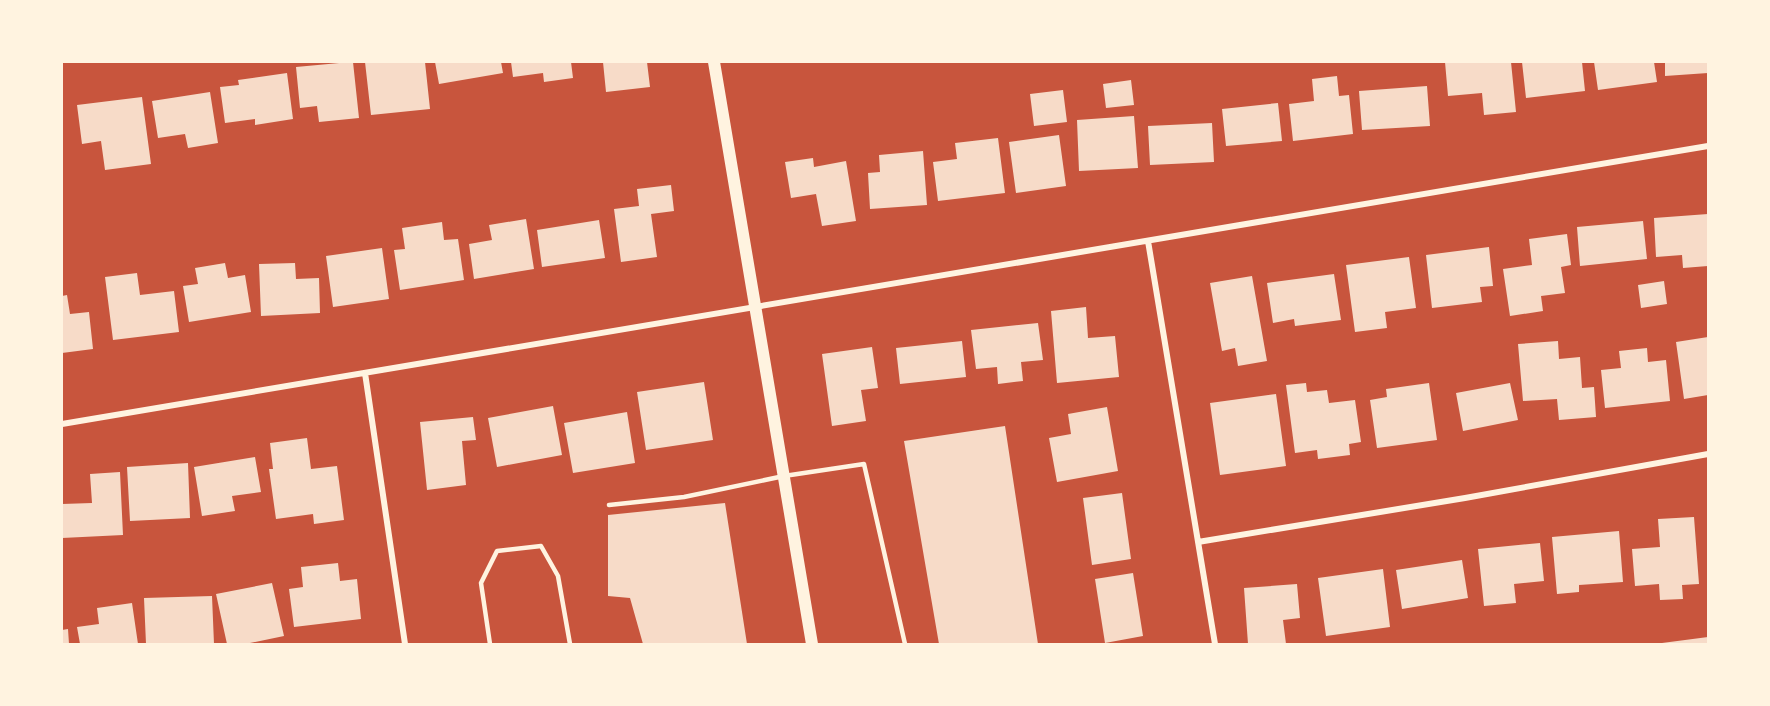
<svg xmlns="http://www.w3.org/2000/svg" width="1770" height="706" font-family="'Fira Sans Condensed',sans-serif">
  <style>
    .building { fill: #f7dbc8 }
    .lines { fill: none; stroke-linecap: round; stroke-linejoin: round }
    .service { stroke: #fff3e0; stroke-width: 4.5 }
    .minor { stroke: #fff3e0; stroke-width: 6 }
    .secondary { stroke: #fff3e0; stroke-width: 12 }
  </style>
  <rect width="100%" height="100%" fill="#c8553d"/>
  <path class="building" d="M350,62h3l6,56 -40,4 -2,-16 -17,2 -4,-41z
    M365,62h60l5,47 -59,6z
    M435,62h66l2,11 -64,11z
    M511,62h60l2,16 -29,4 -1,-9 -30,4z
    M603,62h44l3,25 -44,5z
    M1445,62h66l5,50 -32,3 -2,-22 -34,3z
    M1522,62h60l3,29 -59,7z
    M1594,62h60l3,20 -59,8z
    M1665,62h43v11l-43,3z
    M287,73l6,46 -38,6v-6l-30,4 -5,-36 19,-2 -1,-5z
    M1337,76l2,20 10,-1 4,39 -60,7 -4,-37 25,-3 -2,-22z
    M1131,80l3,25 -28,3 -3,-24z
    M1427,86l3,40 -68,4 -3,-39z
    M1063,90l4,32 -33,4 -4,-32z
    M210,92l8,51 -30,5 -3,-14 -27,4 -6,-37z
    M142,97l9,67 -46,6 -4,-29 -19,3 -5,-39z
    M1278,103l4,38 -56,5 -4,-37z
    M1134,116l4,52 -59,3 -2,-51z
    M1212,123l2,39 -64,3 -2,-39z
    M1059,135l7,51 -50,7 -7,-51z
    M998,138l7,55 -67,8 -5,-39 24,-3 -2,-16z
    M923,151l4,54 -57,4 -2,-36 12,-1 -1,-17z
    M813,158l1,9 32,-6 10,60 -34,5 -6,-32 -25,4 -6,-36z
    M671,185l3,26 -23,3 6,43 -36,5 -7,-53 25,-3 -2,-17z
    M1708,214v52l-25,2 -1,-13 -26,2 -2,-39z
    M526,219l8,50 -60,10 -5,-35 23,-4 -3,-15z
    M599,220l6,38 -63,9 -5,-37z
    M1643,221l4,38 -67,7 -3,-39z
    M442,222l2,18 14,-1 6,41 -64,10 -6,-40 11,-1 -3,-21z
    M1567,234l4,31 -10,2 4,26 -24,3 2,15 -33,5 -7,-47 29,-4 -3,-26z
    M1489,247l4,39 -13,1 2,15 -50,6 -6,-53z
    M382,248l7,51 -56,8 -7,-51z
    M1409,257l7,51 -31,4 2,16 -32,4 -9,-67z
    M225,263l3,15 17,-3 6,37 -62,10 -6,-36 15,-2 -3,-16z
    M295,263l1,16 23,-1 1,35 -59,3 -2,-52z
    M137,273l3,22 34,-4 5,41 -66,8 -8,-63z
    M1334,274l7,46 -46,6 -1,-7 -21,4 -6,-40z
    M1252,276l15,85 -29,5 -3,-18 -13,3 -12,-68z
    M1664,281l3,23 -26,4 -3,-23z
    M67,295l3,19 19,-2 4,37 -31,4v-57z
    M1086,307l2,31 27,-2 4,41 -62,6 -6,-72z
    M1038,323l5,37 -22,2 2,19 -25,3 -1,-17 -21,2 -5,-39z
    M1708,337v58l-24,4 -8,-57z
    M962,341l4,36 -66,7 -4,-36z
    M1558,341l1,18 21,-2 2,31 12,-1 2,30 -37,3 -2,-21 -34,2 -5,-57z
    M872,347l6,41 -17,2 5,31 -34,5 -10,-72z
    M1647,348l1,14 18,-2 4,41 -65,7 -4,-38 20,-2 -2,-17z
    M704,382l9,58 -67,10 -9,-58z
    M1306,383l1,9 20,-2 2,13 26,-3 6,42 -12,2 1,11 -32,4 -1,-9 -22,3 -9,-68z
    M1429,383l8,57 -60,8 -7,-48 17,-3 -1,-8z
    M1510,383l8,37 -55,11 -7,-38z
    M1276,394l10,72 -66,9 -10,-72z
    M553,406l9,49 -65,12 -9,-49z
    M1107,407l11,64 -61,11 -8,-44 22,-4 -3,-20z
    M627,412l8,51 -62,10 -9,-50z
    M473,417l3,23 -14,1 4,44 -39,5 -7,-68z
    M1005,426l33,218h-99l-35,-203z
    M307,438l4,31 26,-3 7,54 -30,4 -1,-10 -37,5 -7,-50h4l-3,-26z
    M255,457l6,35 -29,4 3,15 -33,5 -8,-49z
    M188,463l2,55 -60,3 -3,-54z
    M120,472l3,63 -61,3v-34l30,-1 -2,-29z
    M1122,493l9,66 -39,6 -9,-67z
    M725,503l22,141h-104l-13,-46 -22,-2v-81z
    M1694,517l5,67 -17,1 1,14 -23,1 -1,-16 -24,2 -3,-37 28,-2 -2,-28z
    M1619,531l4,51 -44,3v7l-22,2 -5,-57z
    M1540,543l4,38 -30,3 2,19 -32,3 -6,-57z
    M1462,560l6,38 -66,11 -6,-39z
    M338,563l2,18 17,-2 4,40 -67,8 -5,-38 14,-2 -2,-20z
    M1383,569l7,58 -64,9 -8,-58z
    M1133,573l10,63 -38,7 -10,-64z
    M272,583l12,53 -39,8h-18l-11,-50z
    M1297,584l3,34 -17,2 3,24h-38l-4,-56z
    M212,596l2,48h-68l-2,-46z
    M132,603l6,41h-58l-3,-17 22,-3 -2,-16z
    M68,629l1,15h-7v-14z
    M1708,637v7h-46v-1z"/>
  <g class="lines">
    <path class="service" d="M609,505l75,-8 100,-21 80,-12 41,180
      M490,644l-9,-61 16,-32 44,-5 17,30 12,68"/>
    <path class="minor" d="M1148,241l67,403
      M365,373l40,271
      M62,424l1646,-278
      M1198,542l267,-44 243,-44"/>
    <path class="secondary" d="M714,62l98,582"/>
  </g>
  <rect width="1770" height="706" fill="none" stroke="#fff3e0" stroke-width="126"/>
</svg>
